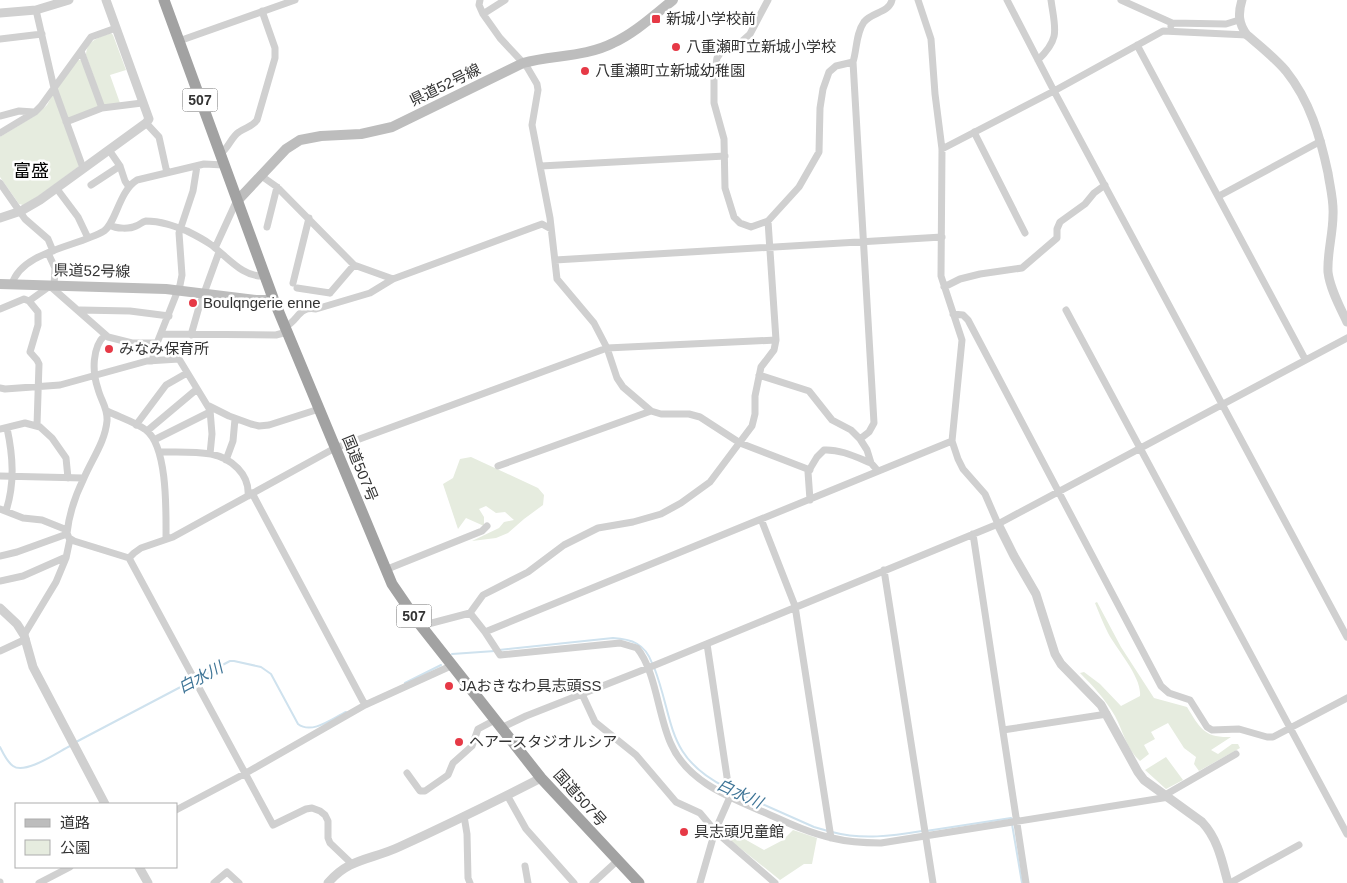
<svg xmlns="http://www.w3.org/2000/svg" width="1347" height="883" font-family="Helvetica,'Noto Sans JP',sans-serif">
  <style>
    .green { fill: #e6ecdf }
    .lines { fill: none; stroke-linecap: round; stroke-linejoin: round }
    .stream { stroke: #cfe2ee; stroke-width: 2 }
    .minor { stroke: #d0d0d0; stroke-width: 7 }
    .tertiary { stroke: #d0d0d0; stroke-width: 9 }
    .secondary { stroke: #bdbdbd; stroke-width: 10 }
    .trunk { stroke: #a2a2a2; stroke-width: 11 }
    .poi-dot { fill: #e63946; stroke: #fff; stroke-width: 2 }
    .labels { text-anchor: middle; stroke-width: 5; stroke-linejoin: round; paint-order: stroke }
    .shield { fill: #fff; stroke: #707070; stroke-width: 1 }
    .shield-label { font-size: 14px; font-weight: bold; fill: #333 }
    .poi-label { font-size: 15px; fill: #333; stroke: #fff; text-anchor: start }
    .street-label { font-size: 15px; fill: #333; stroke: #fff }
    .water-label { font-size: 16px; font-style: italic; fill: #3f7597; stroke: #fff }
    .quarter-label { font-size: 18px; fill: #000; stroke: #fff }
  </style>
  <rect width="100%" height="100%" fill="#fff"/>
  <path class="green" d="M111,33l2,2 13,35 -16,5 10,28 -15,2 -2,-2 -17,-48c1,-15 12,-17 25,-22z
    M77,60h5l16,45v2l-29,11 -2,-1 -10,-29z
    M53,94l26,71 -1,2 -41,30 -14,8 -4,-1 -19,-27v-40l36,-22 11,-10z
    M471,457l67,31 6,7 -1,10 -19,14 -16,14 -12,5 -24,3 27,-13 5,-6 10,-2 -9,-8 -9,1 -10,-7 -7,3 5,8v9l-18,-8 -8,11 -15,-45 10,-6 7,-19z
    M1097,602l24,45 33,51 33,9c13,21 17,31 44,30l-20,13 7,4 14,-10h6l2,4 -41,23 -5,-7 2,-7 -12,-9 -16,-25 -17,9 4,7 -11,6 5,9 -9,7c-13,-11 -17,-30 -25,-45 -10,-17 -22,-30 -35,-43l4,-1 16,12 21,22 19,-10c2,-19 -23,-46 -32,-63 -5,-10 -9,-20 -13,-30z
    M1166,757l17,23 -17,9 -21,-19z
    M725,828l39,22 19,-10 10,-10 24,8 -5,26h-8l-24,16 -60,-48z"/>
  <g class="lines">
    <path class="stream" d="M499,650l114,-12c19,1 32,6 39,25
      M452,654l43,-3
      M654,667c21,55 11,90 73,121
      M405,683l36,-18
      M76,742l154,-81h4l27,6 10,7 27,50c14,11 35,-6 48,-12
      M0,747c3,6 7,15 13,19 12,9 45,-14 57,-20
      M731,790l83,37 14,4
      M1012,824l10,59
      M926,831l85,-13 1,1
      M832,832c30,8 60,4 90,-1"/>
    <path class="minor" d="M480,0l-1,5 4,9 17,24 27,29 10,17 1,6 -6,35 18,93 7,61 37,44 13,25 10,30 6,9 28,24 10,3h28l11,3 40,26 70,27
      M768,0l-18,34 -9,8 -20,10 -4,6 -3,17v28l10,36 1,49 9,29 6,6 11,4 17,-6 31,-34 20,-35 1,-44 3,-19 6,-17 7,-6 17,-4
      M918,0l13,39 4,55 7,55 -1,127 21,64 -10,101 6,18 5,10 22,25 13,30
      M1007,0l47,91 293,546
      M1121,0l51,23 -1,3
      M36,10l18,78 29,80
      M483,14l22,-14
      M1172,23l54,1 13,-4
      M0,39l42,-5
      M179,41l116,-41
      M1137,45l168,314
      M81,51l21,57
      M1038,60c23,-22 17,-31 13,-60
      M0,116l19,-5 15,1
      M66,122l36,-14 40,-5
      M146,123l13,14 8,36
      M974,132l51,101
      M0,133l35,-21 6,-6 50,-69 25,-9
      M942,149l112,-58 109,-60 84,4
      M109,150l11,16 5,15 4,6
      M220,154c9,-6 11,-17 19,-22 7,-5 13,-5 18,-12l18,-62v-10l-13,-37
      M541,166l184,-10
      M260,175l17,12 77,78 39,14
      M0,183l25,36 23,20 5,12
      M91,185l29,-19
      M57,189l21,28 10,21
      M1219,196l102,-55
      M110,225c6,4 20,4 26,1 4,-1 5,-4 10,-5 15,0 28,5 41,10 8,4 16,8 23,13 17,12 32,34 55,32
      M267,227l10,-40
      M215,248l22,-48
      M48,253l7,15 -1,18
      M555,260l387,-23
      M293,283l16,-65
      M12,284c10,-33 65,-37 92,-53 12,-8 15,-40 33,-51l67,-16 20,1
      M944,287l16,-8 20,-5 42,-6 35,-30v-9l3,-7 25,-18 9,-11 11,-8
      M297,288l33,5
      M330,293l24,-28
      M29,301l21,-15 58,51 24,6h25
      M0,309l24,-10 5,2 9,11v13l-8,27 7,8 2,4 -2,61
      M80,310l50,1 39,5
      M1066,310l281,524
      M953,314l10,1 5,5 193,366 8,7 21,7 17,27 5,3 27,-1 28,8h6l74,-39
      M285,327c14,-7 13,-21 31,-18l54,-16 23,-14 149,-55 9,5
      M161,334l115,1 11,-3
      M105,335c-13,12 -13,37 -7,54 3,12 10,19 9,32 -2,21 -15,38 -23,57 -8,16 -15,37 -17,55l2,5 5,3 55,17 144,267 33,-16 6,-1 8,3 5,4 3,6v17l2,5 21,20
      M191,335l8,-28 20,-55
      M152,361l5,-18 23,-58 2,-10 -3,-42 14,-42 4,-25
      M759,375l50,16 23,29 19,10 9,9 7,11 4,13 7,8
      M0,388l5,1 55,-4 87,-24 32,-2 31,51 2,24 -2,20
      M209,406l20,10 22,8 8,2 10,-1 50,-16
      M107,411c12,6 28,11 39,19 22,17 20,83 20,109
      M136,425l30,-40 21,-12
      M0,429l25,-6 15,4 12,11 14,20 2,20
      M147,431l50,-42
      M860,439l9,-7 5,-9 -21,-361c4,-13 3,-29 11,-40 8,-10 25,-9 28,-22
      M154,440l56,-28
      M160,452c16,0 34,-1 51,2 20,4 39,20 37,42
      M226,460l7,-19 2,-22
      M498,466l153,-55
      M0,476l83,2
      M252,493l113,212
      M810,500l-2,-28 9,-15 7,-7c16,-1 32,7 47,13
      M0,509l23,9 19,2 25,10
      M6,511c9,-28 7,-55 1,-83
      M761,519l34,87 36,232
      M973,534l53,349
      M0,556l17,-4 50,-18
      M129,558l5,-5 7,-5 32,-11 162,-89 272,-100 169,-8
      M385,570l97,-39 5,-5
      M884,570l49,313
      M0,581l23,-5 43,-19
      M470,613l15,19 15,23 120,-12 17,5c19,23 21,68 34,96 17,39 61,54 97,70 20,9 41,19 64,24 16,4 32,5 49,5l288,-46
      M422,627l6,-3 42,-11 13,-18 45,-23 36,-27 34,-17 35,-6 28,-8 20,-11 29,-21 42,-56 3,-12v-18l6,-29 13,-17 2,-10 -8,-119
      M485,632l467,-191
      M24,635l32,-53 10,-24 4,-19
      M0,651l26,-12
      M582,694l13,28 41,33 40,47 24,11 15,18 60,52
      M501,728l25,-12 122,-48 350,-144 349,-186
      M1003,730l104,-16
      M407,773l13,18h5l23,-16 5,-12 19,-17 6,-17 17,-9
      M507,795l19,34 48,54
      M1165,795l71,-41
      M176,810l70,-37 119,-68 88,-40
      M464,816l3,18 1,44 2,5
      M525,866l3,17
      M0,882v1
      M39,883l31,-16
      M214,883l13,-11 12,11
      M593,883l24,-22
      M700,883l15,-52 15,-34 -23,-153
      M1230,883l69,-38"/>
    <path class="tertiary" d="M1242,0c-4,13 -4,23 5,35 13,11 28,23 39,36 24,30 34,65 42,102 2,14 6,28 5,42 0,19 -6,38 -5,57 2,17 12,35 19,50
      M0,13l36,-3 33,-10
      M0,218l21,-7 19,-11 106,-77 3,-4 -43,-119
      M998,524l16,32 22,38 19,60 6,10 40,41 37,67 6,8 58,42c16,17 20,39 26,61
      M0,608l17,16 7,11 9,32 72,137
      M139,867l9,16
      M328,883c21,-25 43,-23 71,-36 48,-22 95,-45 142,-69"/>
    <path class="secondary" d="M238,200l48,-51 14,-9 21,-4 40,-2 31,-7 131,-64c29,-8 63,-6 90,-20 22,-10 41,-28 60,-43
      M0,284l166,5 90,11h9l8,-2"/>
    <path class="trunk" d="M164,0l109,298 119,286 26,38 123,156 98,105"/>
  </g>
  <g class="poi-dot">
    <rect x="651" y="14" width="10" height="10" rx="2.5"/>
    <circle cx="676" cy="47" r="5"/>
    <circle cx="585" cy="71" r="5"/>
    <circle cx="193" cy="303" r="5"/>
    <circle cx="109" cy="349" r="5"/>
    <circle cx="449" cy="686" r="5"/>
    <circle cx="459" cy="742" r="5"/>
    <circle cx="684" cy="832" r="5"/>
  </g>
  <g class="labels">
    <g class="shield">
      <rect x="182.5" y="88.5" width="35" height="23" rx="4"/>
      <rect x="396.5" y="604.5" width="35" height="23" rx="4"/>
    </g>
    <g class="shield-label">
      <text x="200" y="105">507</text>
      <text x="414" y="621">507</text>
    </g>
    <g class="poi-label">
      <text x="666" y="24">新城小学校前</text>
      <text x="686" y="52">八重瀬町立新城小学校</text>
      <text x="595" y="76">八重瀬町立新城幼稚園</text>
      <text x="203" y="308">Boulqngerie enne</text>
      <text x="119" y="354">みなみ保育所</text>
      <text x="459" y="691">JAおきなわ具志頭SS</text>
      <text x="469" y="747">ヘアースタジオルシア</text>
      <text x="694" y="837">具志頭児童館</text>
    </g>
    <g class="street-label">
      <text transform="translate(445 85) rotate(-26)" y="5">県道52号線</text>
      <text transform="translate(92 271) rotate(1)" y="5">県道52号線</text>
      <text transform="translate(360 468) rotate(68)" y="5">国道507号</text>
      <text transform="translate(580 798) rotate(48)" y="5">国道507号</text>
    </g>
    <g class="water-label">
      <text transform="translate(200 677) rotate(-28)" y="6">白水川</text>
      <text transform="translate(740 793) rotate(25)" y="6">白水川</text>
    </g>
    <g class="quarter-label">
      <text x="31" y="177">富盛</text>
    </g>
  </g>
  <rect x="15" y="803" width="162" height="65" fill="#ffffff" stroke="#adadad"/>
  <rect x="25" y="819" width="25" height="8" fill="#bdbdbd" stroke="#adadad"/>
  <text x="60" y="828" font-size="15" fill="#333333">道路</text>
  <rect x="25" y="840" width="25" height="15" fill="#e6ecdf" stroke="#adadad"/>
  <text x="60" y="853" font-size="15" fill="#333333">公園</text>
</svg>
